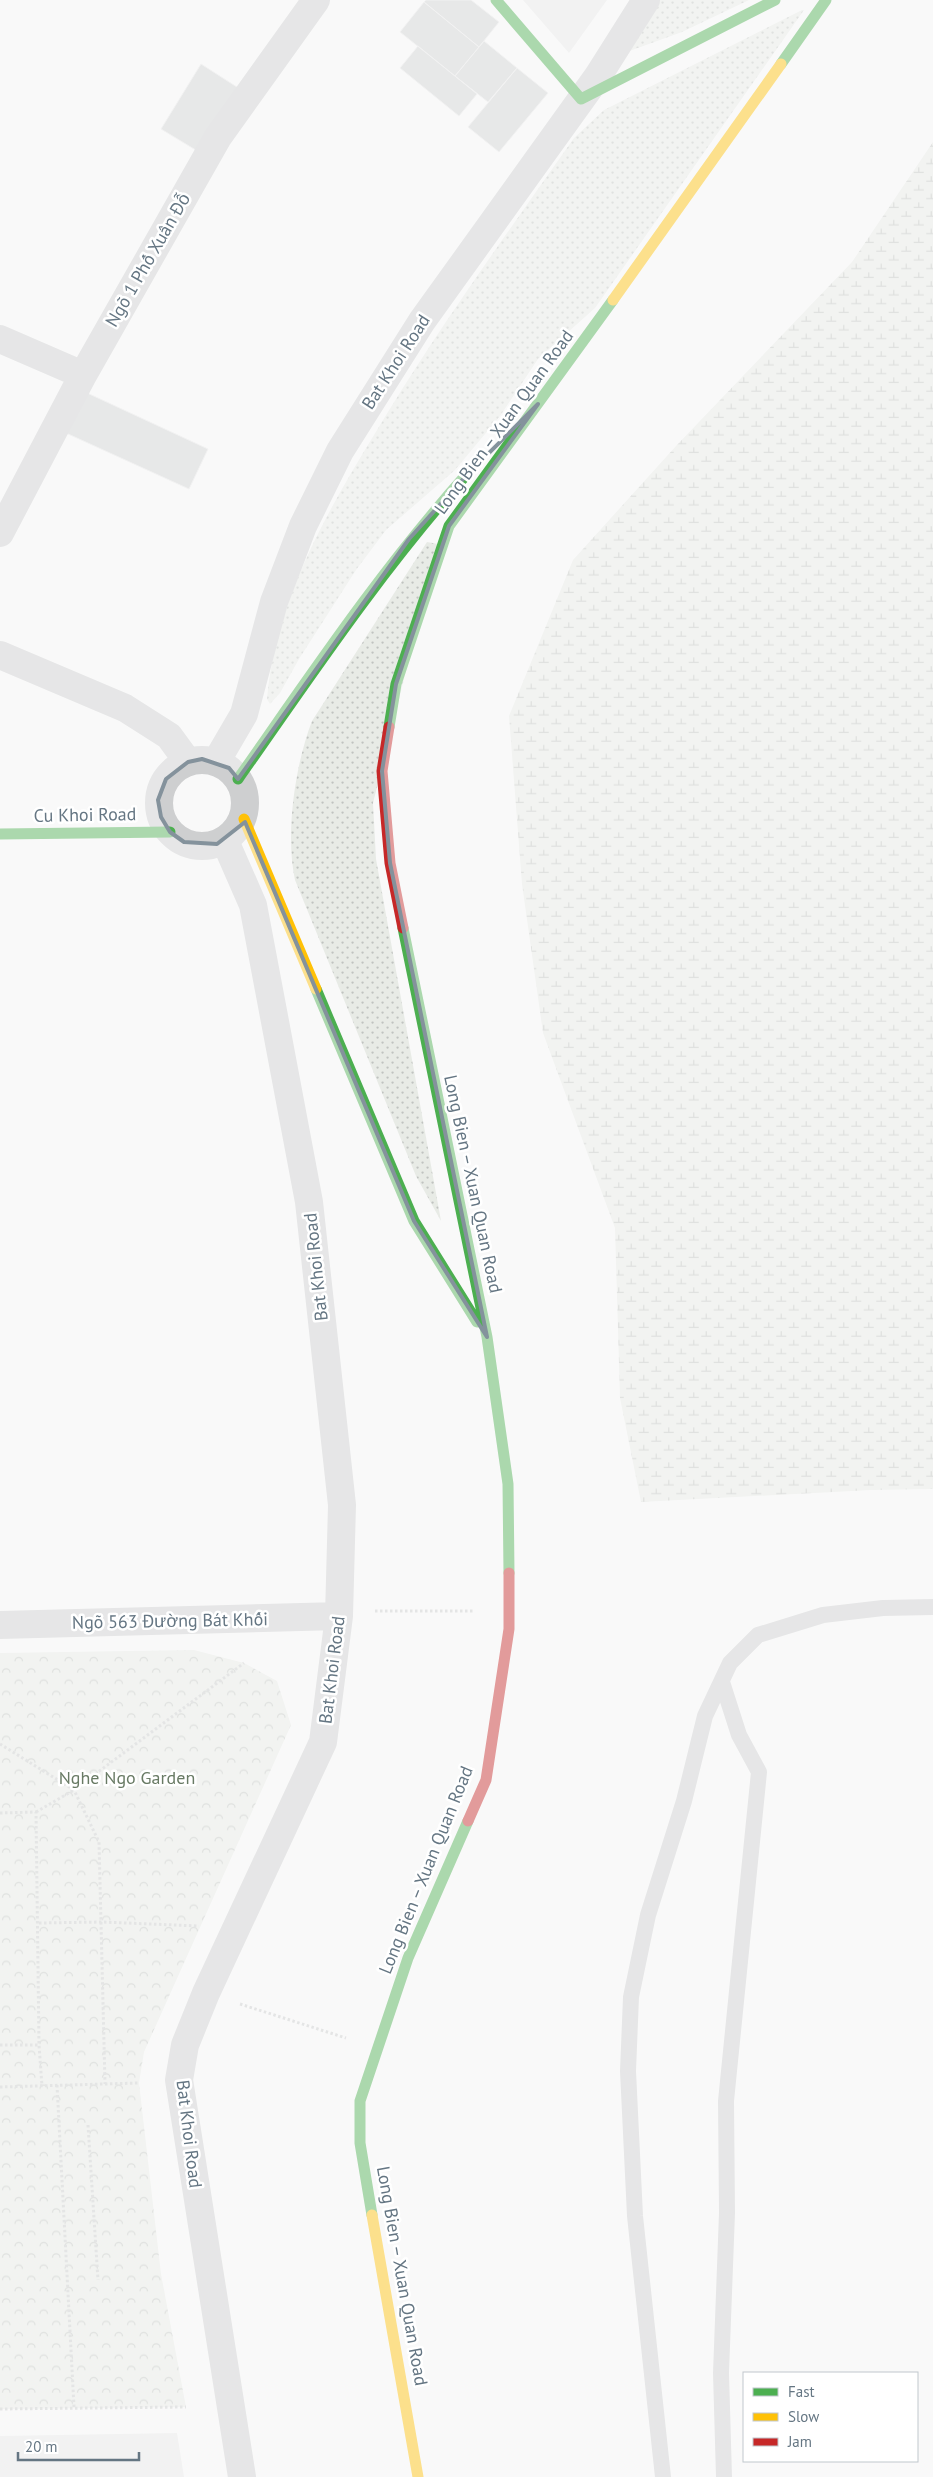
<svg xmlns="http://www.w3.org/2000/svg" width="933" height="2477" font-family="'PT Sans',sans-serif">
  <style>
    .built { fill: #e8e9e9 }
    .grass { fill: url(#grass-dots) }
    .wetland { fill: url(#wetland-marsh) }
    .park { fill: url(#park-crowns) }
    .building { fill: #d0d2d3; stroke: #e8e8e8 }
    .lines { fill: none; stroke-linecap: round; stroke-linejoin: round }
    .path { stroke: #cbcccd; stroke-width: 3; stroke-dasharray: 2.5 2.5; stroke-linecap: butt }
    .lane { stroke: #cecfd0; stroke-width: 16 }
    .street { stroke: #cecfd0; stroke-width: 28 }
    .fast { stroke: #4caf50; stroke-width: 11 }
    .slow { stroke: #ffc107; stroke-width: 11 }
    .jam { stroke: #c62828; stroke-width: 11 }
    .marked { fill: none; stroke: #84929c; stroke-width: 4; stroke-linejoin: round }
    .labels { text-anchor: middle; stroke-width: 5; stroke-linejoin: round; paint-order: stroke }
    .street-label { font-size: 18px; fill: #657683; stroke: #fff }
    .park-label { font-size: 18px; fill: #687a64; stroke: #fff }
  </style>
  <defs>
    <pattern id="grass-dots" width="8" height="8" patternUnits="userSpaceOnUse" patternTransform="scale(1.25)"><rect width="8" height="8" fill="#e8ebe6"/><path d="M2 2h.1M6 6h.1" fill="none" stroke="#c0c3c0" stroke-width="1.8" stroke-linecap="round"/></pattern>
    <pattern id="wetland-marsh" width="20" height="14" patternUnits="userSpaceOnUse" patternTransform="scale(1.25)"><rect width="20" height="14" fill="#e8ebe6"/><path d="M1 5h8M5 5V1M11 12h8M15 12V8" fill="none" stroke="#c0c3c0"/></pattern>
    <pattern id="park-crowns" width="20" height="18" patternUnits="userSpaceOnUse" patternTransform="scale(1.25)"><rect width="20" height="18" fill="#e8ebe6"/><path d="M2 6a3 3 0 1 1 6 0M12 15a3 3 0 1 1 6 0" fill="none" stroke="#c0c3c0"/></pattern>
  </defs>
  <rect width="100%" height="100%" fill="#f9f9f9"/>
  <path class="built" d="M523,0h84l-38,53z
    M177,2433l7,44h-184v-41z"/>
  <path class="grass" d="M659,0h90l-67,32 -58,21z
    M802,10h2l-209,298 -57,51 -38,57 -45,54 -69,60 -30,40 -57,89 -19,34 -10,11 -3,-5c9,-98 57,-182 107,-264 61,-102 131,-199 200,-297l30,-28z
    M427,542l11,2 -65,259 3,56 65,362 -25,-45 -121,-296c-10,-46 0,-115 17,-159z"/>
  <path class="wetland" d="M933,142v1347l-62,1 -230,12 -21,-104 -5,-170 -72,-195 -21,-149 -13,-168 64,-156 103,-114 176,-184z"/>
  <path class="park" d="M194,1650l50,13 33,18 14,44 -147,327 -5,31 22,191 25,133 -186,2v-756z"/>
  <path class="building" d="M426,0h45l28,22 -20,25 -55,-45z
    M424,2l55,45 -24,29 -55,-44z
    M484,41l33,27 -29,34 -33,-26z
    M418,46l59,48 -18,22 -59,-48z
    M201,64l39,25 -41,63 -38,-23z
    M517,68l31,25 -49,59 -31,-25z
    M85,392l123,57 -19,40 -123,-56z"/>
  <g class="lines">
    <path class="path" d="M375,1611h99
      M0,1744l74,46 25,52 6,242
      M36,1812l38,-22 170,-127
      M0,1813l36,-1 3,233 3,41
      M39,1923l63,-1 97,4
      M240,2004l106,34
      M0,2045h39
      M57,2085l17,322
      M0,2087l139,-4
      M88,2125l10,155
      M0,2409l186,-2"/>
    <path class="lane" d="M722,1682l17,53 20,37 -33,329 1,112 -6,160 3,104
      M663,2477l-28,-261 -7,-145 3,-74 17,-82 36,-114 21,-85 25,-53 28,-28 65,-20 60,-7 50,-1"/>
    <path class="street" d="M0,339l83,36
      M0,533l83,-158 135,-238 98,-137
      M0,655l125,53 44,28 19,26
      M159 803a43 43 0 1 1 86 0a43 43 0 1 1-86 0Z
      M216,762l28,-48 30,-112 29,-76 37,-75 82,-130 176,-245 48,-76
      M225,841l28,64 56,297 33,303 -3,111 -16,126 -117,251 -21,52 -6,35 63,397
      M0,1625l339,-9"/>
    <path class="fast" d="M496,0l85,99
      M781,64l45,-64
      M581,99l194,-99
      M389,727l7,-43 53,-158 164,-226
      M238,779c73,-104 143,-209 228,-304
      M0,834l170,-2
      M403,928l84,409 21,147 1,89
      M316,989l98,232 63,101
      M372,2215l-12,-72v-42l48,-143 60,-137"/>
    <path class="slow" d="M613,300l168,-236
      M244,819l72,170
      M372,2215l46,262"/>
    <path class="jam" d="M389,727l-7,44 8,92 13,65
      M468,1821l18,-41 23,-151v-56"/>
  </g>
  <path d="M0 0H933V2477H0ZM538,404l-89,122 -53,158 -14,87 8,92 97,474 -73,-116 -169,-399 -28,22 -33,-2 -14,-10 -9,-15 -3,-17 8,-21 22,-17 14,-3 27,9 9,11 171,-240 56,-62z" fill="#f9f9f9" fill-opacity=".55" fill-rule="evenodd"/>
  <path class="marked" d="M538,404l-89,122 -53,158 -14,87 8,92 97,474 -73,-116 -169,-399 -28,22 -33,-2 -14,-10 -9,-15 -3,-17 8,-21 22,-17 14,-3 27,9 9,11 171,-240 56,-62z"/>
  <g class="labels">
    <g class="street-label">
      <text transform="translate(148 260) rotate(-60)" y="6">Ngõ 1 Phố Xuân Đỗ</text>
      <text transform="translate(396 362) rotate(-57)" y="6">Bat Khoi Road</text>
      <text transform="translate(504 422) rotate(-54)" y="6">Long Bien – Xuan Quan Road</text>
      <text transform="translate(85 815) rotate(-1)" y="6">Cu Khoi Road</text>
      <text transform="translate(473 1184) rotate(78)" y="6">Long Bien – Xuan Quan Road</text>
      <text transform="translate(316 1267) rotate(-96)" y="6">Bat Khoi Road</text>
      <text transform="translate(170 1621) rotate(-1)" y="6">Ngõ 563 Đường Bát Khối</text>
      <text transform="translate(332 1670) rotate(-83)" y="6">Bat Khoi Road</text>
      <text transform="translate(426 1870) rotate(-68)" y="6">Long Bien – Xuan Quan Road</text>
      <text transform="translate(189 2134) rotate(83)" y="6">Bat Khoi Road</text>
      <text transform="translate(402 2276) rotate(80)" y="6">Long Bien – Xuan Quan Road</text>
    </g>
    <g class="park-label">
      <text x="127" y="1784">Nghe Ngo Garden</text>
    </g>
  </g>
  <rect x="743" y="2372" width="175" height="90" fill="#ffffff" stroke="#c1c8cd"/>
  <rect x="753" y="2388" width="25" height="8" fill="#4caf50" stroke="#c1c8cd"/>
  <text x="788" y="2397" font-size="15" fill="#657683">Fast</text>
  <rect x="753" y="2413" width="25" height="8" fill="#ffc107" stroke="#c1c8cd"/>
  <text x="788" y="2422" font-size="15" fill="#657683">Slow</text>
  <rect x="753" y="2438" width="25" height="8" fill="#c62828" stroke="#c1c8cd"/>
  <text x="788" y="2447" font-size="15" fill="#657683">Jam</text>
  <path d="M18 2452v8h121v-8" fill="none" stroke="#657683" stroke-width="2.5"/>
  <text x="25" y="2452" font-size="15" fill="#657683" stroke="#ffffff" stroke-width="4" paint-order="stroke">20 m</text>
</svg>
